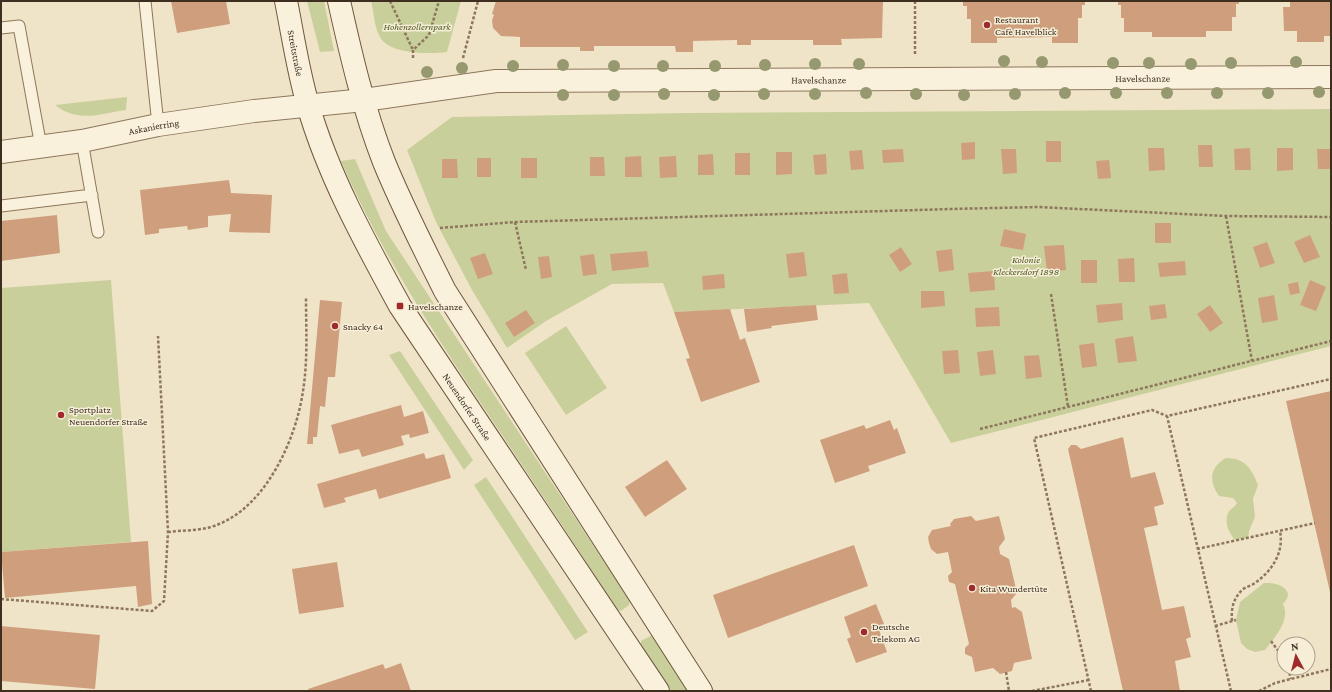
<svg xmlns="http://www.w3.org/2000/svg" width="1332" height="692" font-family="'Crimson Pro',serif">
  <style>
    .green { fill: #c9cf9b }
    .building { fill: #cf9f7d }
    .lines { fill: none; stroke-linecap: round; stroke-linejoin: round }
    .service-casing { stroke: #8d765c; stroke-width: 13 }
    .minor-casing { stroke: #8d765c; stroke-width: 24 }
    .secondary-casing { stroke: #6f573f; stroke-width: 24 }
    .path { stroke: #8d765c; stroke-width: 2.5; stroke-dasharray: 3 2; stroke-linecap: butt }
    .service { stroke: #faf1dc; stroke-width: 11 }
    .minor { stroke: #faf1dc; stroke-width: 22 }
    .secondary { stroke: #faf1dc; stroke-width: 22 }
    .tree { fill: #96986f }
    .poi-dot { fill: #9e2a2b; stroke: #f7eed8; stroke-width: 1.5 }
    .labels { text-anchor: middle; stroke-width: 3; stroke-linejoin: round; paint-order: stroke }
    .poi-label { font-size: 10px; fill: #3d2e20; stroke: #f7eed8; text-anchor: start }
    .park-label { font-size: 10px; font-style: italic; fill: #4d5a26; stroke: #f7eed8 }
    .street-label { font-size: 10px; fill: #3d2e20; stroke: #f7eed8 }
  </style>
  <rect width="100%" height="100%" fill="#f0e4c8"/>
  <path class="green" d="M307,1h17l10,50 -14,1z
    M371,1h90l-14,51c-17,2 -57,3 -67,-15 -6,-10 -6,-25 -9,-36z
    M127,97l-1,13c-27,4 -48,13 -71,-5z
    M1331,109v237l-380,97 -82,-140 -195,9 -11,-29 -51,1 -66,37 -39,27 -35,-58 -36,-68 -29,-72 45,-33 235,-4z
    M355,159l31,72 244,370 -1,4 -8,6 -4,-1c-40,-62 -80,-123 -121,-184 -57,-85 -114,-170 -155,-265z
    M111,280l20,262 -130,10v-264z
    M566,326l41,62 -41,27 -41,-62z
    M400,351l73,109 -9,10 -75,-115z
    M1226,458c19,0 26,11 32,27l-5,14 2,18 -6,14 -1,7 -13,2c-6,-7 -11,-17 -7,-27 2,-4 7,-6 9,-10l-4,-5 -14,-2c-11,-15 -9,-29 7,-38z
    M486,477l102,155 -13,8 -101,-155z
    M1264,583c14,-1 33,7 19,21 8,17 -9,34 -18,46l-10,2 -8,-3 -6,-6 -5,-23 4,-18z
    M652,635l38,56h-19l-30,-45v-5z"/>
  <path class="building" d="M171,1h55l4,23 -53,9z
    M496,1h387l-1,37 -41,1 1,6h-29v-5h-62v5h-14v-5l-44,1v11h-17l-1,-6h-81v5h-14v-4h-60v-10l-19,-1 -8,-8 -1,-8 2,-5 -2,-1z
    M963,1h122v4h-3v13h-4v25h-26v-6l-55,1v5h-26v-24h-4v-13h-4z
    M1118,1h121v3h-3v13h-4v14h-26v6h-54v-5h-28v-14h-3v-13h-3z
    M1290,1h41v35h-7v6h-27v-11h-13l-1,-24h7z
    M1046,141h15v21h-15z
    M975,142v17l-13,1 -1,-17z
    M1198,145h14l1,22h-14z
    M1148,148h16l1,22 -16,1z
    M1250,148l1,22h-16l-1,-21z
    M1277,148h16v22l-16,1z
    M903,149l1,13 -21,1 -1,-13z
    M1001,149h15l1,24 -14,1z
    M1317,149h14v20h-13z
    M862,150l2,19 -13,1 -2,-19z
    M776,152h16v22l-16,1z
    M735,153h15v22h-15z
    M713,154l1,21h-16v-20z
    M826,154l1,20 -12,1 -2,-20z
    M641,156l1,21h-17v-20z
    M676,156l1,21 -17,1 -1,-21z
    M590,157h14l1,19h-15z
    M477,158h14v19h-14z
    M521,158h16v20h-16z
    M442,159h15l1,19h-16z
    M1109,160l2,18 -13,1 -2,-18z
    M229,180l2,13 41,2 -2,38 -41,-1 2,-18 -23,2v11l-20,3 -1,-4 -28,3v4l-14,2 -5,-45z
    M57,215l3,38 -59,8v-40z
    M1155,223h16v20h-16z
    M1004,229l22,5 -3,16 -23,-4z
    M1310,235l10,22 -16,6 -10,-21z
    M1267,242l8,21 -15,5 -7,-21z
    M1064,245l2,25 -19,2 -3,-26z
    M901,247l11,17 -12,8 -11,-17z
    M952,249l2,21 -15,2 -3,-21z
    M647,251l2,16 -37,4 -2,-17z
    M804,252l3,24 -18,2 -3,-24z
    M485,253l8,21 -15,5 -8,-21z
    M594,254l3,20 -14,2 -3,-20z
    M549,256l3,21 -11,2 -3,-22z
    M1134,258l1,24h-16l-1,-23z
    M1081,260h16v23h-16z
    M1185,261l1,14 -26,2 -2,-14z
    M994,271l1,19 -25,2 -2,-19z
    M847,273l2,20 -15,1 -2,-19z
    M724,274l1,14 -22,2 -1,-14z
    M1310,280l16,7 -10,24 -16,-6z
    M1298,282l2,11 -10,2 -2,-11z
    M921,291h23l1,15 -24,2z
    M1274,295l4,25 -16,3 -4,-25z
    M320,300l22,2 -7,75h-7l-3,30 -5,-1 -3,31h-4v7h-6z
    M1122,303l1,17 -25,3 -2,-18z
    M1165,304l2,14 -16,2 -2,-14z
    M816,305l2,15 -47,6 1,2 -25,4 -3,-23z
    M1210,305l13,18 -13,9 -13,-18z
    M999,307l1,19 -24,1 -1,-19z
    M730,309l10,31 5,-2 15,44 -59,20 -15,-43 4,-1 -16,-46z
    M526,310l9,13 -21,14 -9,-14z
    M1133,336l4,25 -19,2 -3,-24z
    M1094,343l3,23 -15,2 -3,-23z
    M958,350l2,23 -16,1 -2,-23z
    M993,350l3,24 -16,2 -3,-24z
    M1039,355l3,22 -16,2 -2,-23z
    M1331,391v201h-1l-44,-191z
    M401,405l3,12 19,-6 6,22 -19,5 -1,-4 -8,2 3,9 -42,12 -3,-8 -20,5 -8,-29z
    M890,420l4,10 3,-2 9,25 -38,13 2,5 -35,12 -15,-43 44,-15 2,4z
    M1123,437l8,41 24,-6 9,32 -10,3 4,18 -14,3 18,82 22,-4 7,31 -5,2 5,18 -16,4 5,30h-57l-55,-242 3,-4h5l5,4z
    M424,453l2,6 18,-5 7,24 -72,21 -3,-10 -32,9 2,4 -22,6 -7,-24z
    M667,460l20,29 -42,28 -20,-30z
    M971,516l5,5 23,-5 6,23 -6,8 1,7 9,5 8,34 -6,7 1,8 3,-1 7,5 10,47 -18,4 -2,8 -12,3 -7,-6 -18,4 -3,-15 -7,-3v-6l4,-4 -14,-60 -6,-2 -1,-6 4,-4 -4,-20 -11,2 -6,-5 -2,-6 -1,-6 4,-7 19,-4 -1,-2 4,-5z
    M148,541l4,63 -14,3 -2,-21 -131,12 -4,-46z
    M854,545l14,41 -140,52 -15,-43z
    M337,562l7,45 -45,7 -7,-45z
    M876,604l8,20 -6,3 9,25 -31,11 -9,-24 4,-2 -7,-20z
    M1,626l99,9 -5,54 -94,-8z
    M401,663l10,28h-102l-1,-2 75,-25 2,5z"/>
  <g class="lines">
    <g class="service-casing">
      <path id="service" d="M145,1l13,124
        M1,28l18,-2 22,121
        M82,141l16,91
        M1,206l91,-11"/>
    </g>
    <g class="minor-casing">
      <g id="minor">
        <path id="s1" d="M1,152l81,-11 76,-16 96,-14 110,-11 132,-19 835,-4"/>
      </g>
    </g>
    <g class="secondary-casing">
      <g id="secondary">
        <path id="s2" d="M286,1c7,35 12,70 22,104 20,70 57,137 92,201l258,385"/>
        <path d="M339,1c12,54 25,110 45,161 18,44 40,87 61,129l256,400"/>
      </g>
    </g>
    <path class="path" d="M390,1l23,49
      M915,1v55
      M413,58v-8l16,-15 10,-34
      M463,58l15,-57
      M1226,216l26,145
      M515,222l11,48
      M440,228l75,-6 436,-13 87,-2 188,9 105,1
      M1051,294l17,113
      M980,429l351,-88
      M168,532c16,-2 36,-1 51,-8 47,-19 77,-84 84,-133 5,-31 3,-62 3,-94
      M1197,549l118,-26
      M1,599l151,12 12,-10 4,-69 -10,-196
      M1232,621c-1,-12 1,-22 10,-31 3,-3 9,-4 13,-7 18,-13 29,-31 25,-52
      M1215,626l21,-6
      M1271,641l13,18
      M1288,668l3,11
      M1006,672l3,19
      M1032,691l57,-11
      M1091,691l-57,-253 118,-28 15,6
      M1231,691l-64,-275 164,-37
      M1259,691l16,-8 56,-14"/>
    <use href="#service" class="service"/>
    <use href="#minor" class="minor"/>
    <use href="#secondary" class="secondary"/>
  </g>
  <g class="tree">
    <circle cx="1004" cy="61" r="6"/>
    <circle cx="1042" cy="62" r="6"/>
    <circle cx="1296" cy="62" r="6"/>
    <circle cx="1113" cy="63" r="6"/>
    <circle cx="1149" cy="63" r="6"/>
    <circle cx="1231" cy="63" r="6"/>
    <circle cx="815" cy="64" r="6"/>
    <circle cx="859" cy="64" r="6"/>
    <circle cx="1191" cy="64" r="6"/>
    <circle cx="563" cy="65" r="6"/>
    <circle cx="765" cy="65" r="6"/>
    <circle cx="513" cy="66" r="6"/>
    <circle cx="614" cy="66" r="6"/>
    <circle cx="663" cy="66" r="6"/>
    <circle cx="715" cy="66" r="6"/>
    <circle cx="462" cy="68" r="6"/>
    <circle cx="427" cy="72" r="6"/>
    <circle cx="1319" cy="92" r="6"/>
    <circle cx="866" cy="93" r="6"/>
    <circle cx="1065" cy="93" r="6"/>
    <circle cx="1116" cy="93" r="6"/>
    <circle cx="1167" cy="93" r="6"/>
    <circle cx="1217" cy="93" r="6"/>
    <circle cx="1268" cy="93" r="6"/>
    <circle cx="664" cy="94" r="6"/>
    <circle cx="764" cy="94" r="6"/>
    <circle cx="815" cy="94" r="6"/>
    <circle cx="916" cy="94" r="6"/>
    <circle cx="1015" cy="94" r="6"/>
    <circle cx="563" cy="95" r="6"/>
    <circle cx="614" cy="95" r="6"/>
    <circle cx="714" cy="95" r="6"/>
    <circle cx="964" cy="95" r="6"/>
  </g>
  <g class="poi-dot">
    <circle cx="987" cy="25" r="4"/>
    <rect x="396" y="302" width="8" height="8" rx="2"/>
    <circle cx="335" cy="326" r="4"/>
    <circle cx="61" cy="415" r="4"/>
    <circle cx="972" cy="588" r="4"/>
    <circle cx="864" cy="632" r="4"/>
  </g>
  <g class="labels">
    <g class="poi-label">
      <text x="995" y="23">Restaurant<tspan x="995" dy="12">Cafè Havelblick</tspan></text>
      <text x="408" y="310">Havelschanze</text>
      <text x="343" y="330">Snacky 64</text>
      <text x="69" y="413">Sportplatz<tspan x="69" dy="12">Neuendorfer Straße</tspan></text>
      <text x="980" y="592">Kita Wundertüte</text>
      <text x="872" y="630">Deutsche<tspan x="872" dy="12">Telekom AG</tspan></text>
    </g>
    <g class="park-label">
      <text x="417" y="30">Hohenzollernpark</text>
      <text x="1026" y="263">Kolonie<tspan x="1026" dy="12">Kleckersdorf 1898</tspan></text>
    </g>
    <g class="street-label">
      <text dy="4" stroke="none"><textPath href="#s2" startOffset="53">Streitstraße</textPath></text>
      <text dy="4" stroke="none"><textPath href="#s1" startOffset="1147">Havelschanze</textPath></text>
      <text dy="4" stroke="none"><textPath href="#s1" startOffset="823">Havelschanze</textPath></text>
      <text dy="4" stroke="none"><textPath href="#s1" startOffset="155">Askanierring</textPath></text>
      <text dy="4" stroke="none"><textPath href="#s2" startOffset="449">Neuendorfer Straße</textPath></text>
    </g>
  </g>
  <rect width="1332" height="692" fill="none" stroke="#3d2e20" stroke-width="4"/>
  <g transform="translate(1296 656) rotate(353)"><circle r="19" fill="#f7eed8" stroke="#ada18e"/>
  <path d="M0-3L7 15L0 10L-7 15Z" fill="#9e2a2b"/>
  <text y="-6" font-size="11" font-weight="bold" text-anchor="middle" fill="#3d2e20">N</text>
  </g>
</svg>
